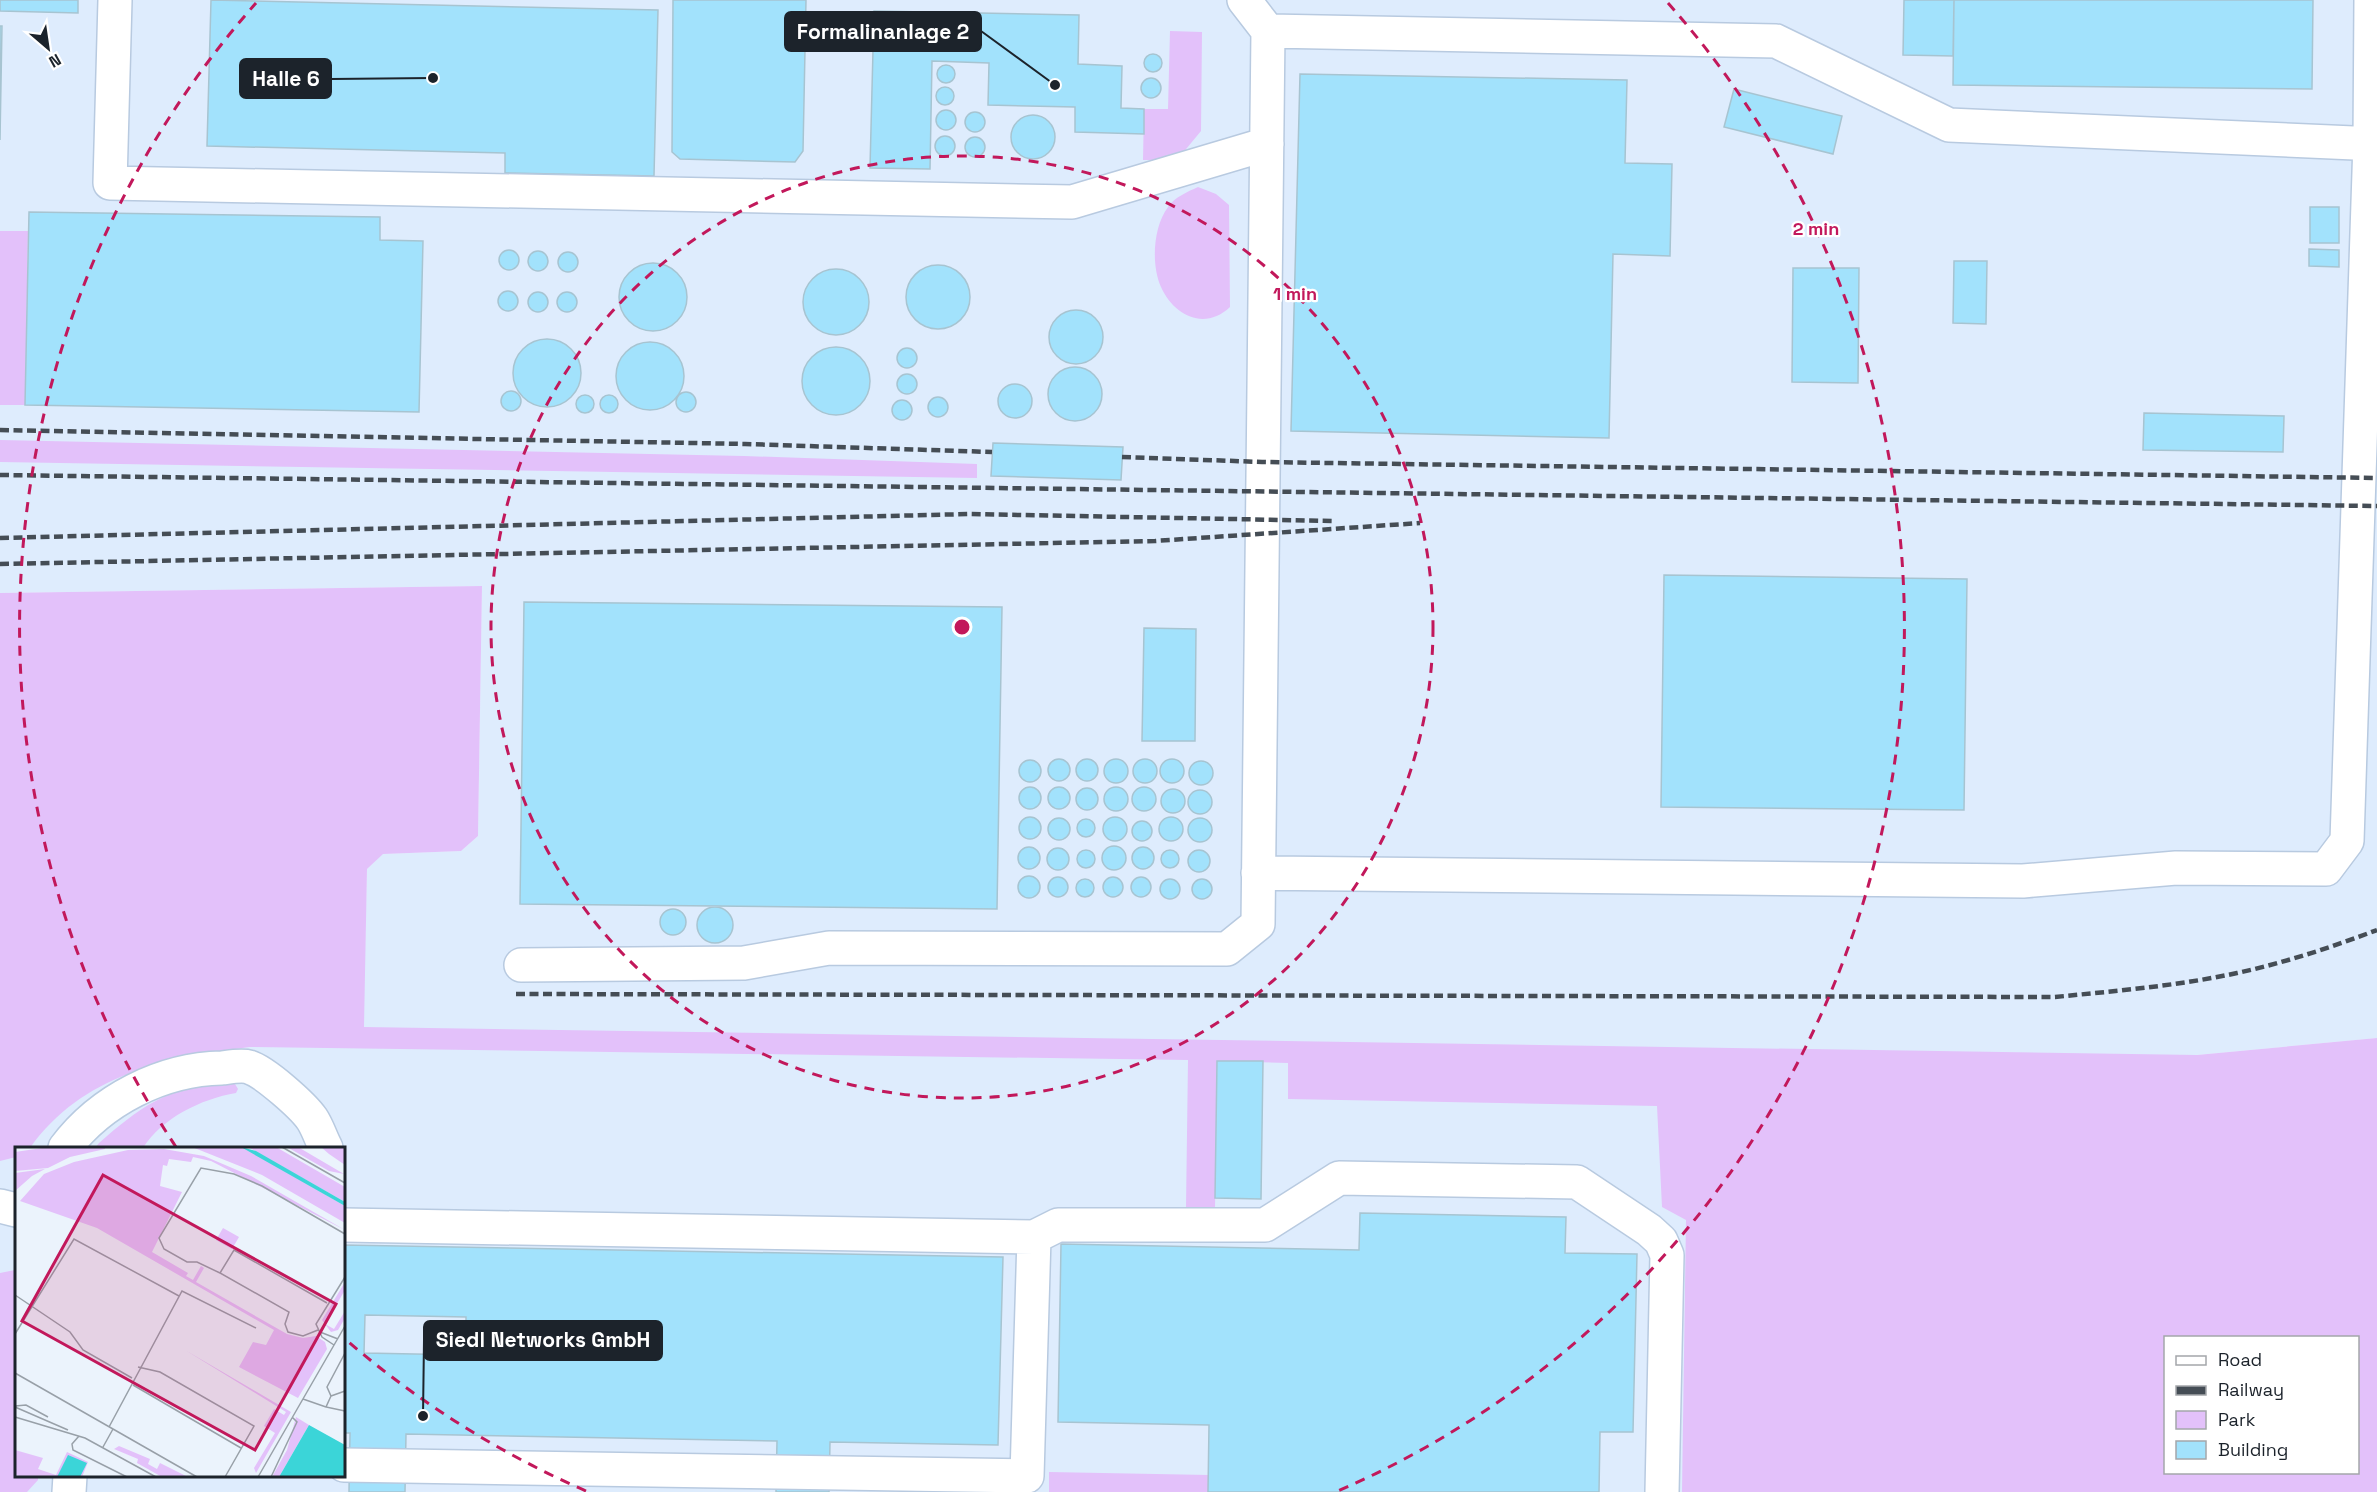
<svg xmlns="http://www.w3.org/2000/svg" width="2377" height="1492" font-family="'Space Grotesk',sans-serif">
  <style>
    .built { fill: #deecfd; fill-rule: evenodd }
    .green { fill: #e3c1fa; fill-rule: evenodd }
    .building { fill: #a2e2fc; stroke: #a7c4d1; stroke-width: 1.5; fill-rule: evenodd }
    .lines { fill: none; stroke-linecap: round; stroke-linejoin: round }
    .minor-casing { stroke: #b8cae0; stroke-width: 36 }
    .minor { stroke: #fff; stroke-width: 33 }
    .rail { stroke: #454d55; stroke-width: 4.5; stroke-dasharray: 9 4.5; stroke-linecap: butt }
    .ring { fill: none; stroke: #c2185b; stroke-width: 3; stroke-dasharray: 10 8 }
    .inset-road { fill: none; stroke: #98a0a8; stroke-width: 1.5 }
    .view { fill: #c2185b; fill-opacity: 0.15; stroke: #c2185b; stroke-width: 3 }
    .inset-edge { fill: none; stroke: #1c232b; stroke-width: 3 }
    .centre { fill: #c2185b; stroke: #fff; stroke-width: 3 }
    .ring-label { font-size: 18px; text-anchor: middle; font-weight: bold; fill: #c2185b; stroke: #fff; stroke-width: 4.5; stroke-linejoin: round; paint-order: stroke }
    .leader { fill: none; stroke: #1c232b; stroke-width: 2 }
    .callout-dot { fill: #1c232b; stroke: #fff; stroke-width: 2 }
    .callout { fill: #1c232b; stroke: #1c232b; stroke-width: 2 }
    .callout-label { font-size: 21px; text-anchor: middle; font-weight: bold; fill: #fff }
  </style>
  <rect width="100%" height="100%" fill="#ebf3fc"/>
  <path class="built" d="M0,0h2377v1038l-180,17 -424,437h-1773v-472l363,7 4,-158 15,-15 79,-3 17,-15 4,-250 -482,7zM16,1148h328v328h-328z"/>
  <path class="green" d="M1170,31l32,1 -1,99 -24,29h-34l1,-51h24z
    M1198,187l18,7 13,11 1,102c-25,24 -56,9 -69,-20 -10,-22 -8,-60 7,-80 7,-10 19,-15 30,-20z
    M0,231h28l-3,174h-25z
    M0,440l744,16 233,8v14l-977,-16z
    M482,586l-4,250 -17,15 -78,3 -16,15 -3,158 1833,28 180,-17v454h-695l4,-272 -24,-13 -5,-101 -369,-7v-36l-70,-2 -3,146h-29l2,-147 -939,-13c-85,12 -166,27 -219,101h-14v9l-16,4v-568zM2166,1338h192v134h-192z
    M219,1082l16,2 3,5 -2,4c-35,6 -74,25 -93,55h-48l4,-5c41,-36 65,-53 120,-61z
    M15,1270l1,1v205h22v4l-11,12h-27v-219z
    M1049,1472l160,3 -1,17h-159z"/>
  <path class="building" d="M0,0h78v13l-78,-2z
    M211,0l447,10 -4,166 -149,-3v-20l-298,-7z
    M673,0h133l-3,151 -8,11 -115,-3 -8,-7z
    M1904,0h50l-1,56 -50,-1z
    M1954,0h359l-1,89 -359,-4z
    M874,11l205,4 -1,49 44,2 -1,42 23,1v25l-69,-2v-25l-87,-2 1,-42 -57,-2 -2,108 -60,-1z
    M0,26h2l-2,114z
    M1144 63a9 9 0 1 1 18 0a9 9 0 1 1-18 0Z
    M937 74a9 9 0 1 1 18 0a9 9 0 1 1-18 0Z
    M1300,74l327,6 -2,83 47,1 -2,92 -57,-2 -4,184 -318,-7z
    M1141 88a10 10 0 1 1 20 0a10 10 0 1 1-20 0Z
    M936 96a9 9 0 1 1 18 0a9 9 0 1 1-18 0Z
    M1734,89l108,27 -9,38 -109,-27z
    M936 120a10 10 0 1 1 20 0a10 10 0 1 1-20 0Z
    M965 122a10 10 0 1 1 20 0a10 10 0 1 1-20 0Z
    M1011 137a22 22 0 1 1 44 0a22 22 0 1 1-44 0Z
    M935 146a10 10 0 1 1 20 0a10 10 0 1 1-20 0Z
    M965 147a10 10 0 1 1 20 0a10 10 0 1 1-20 0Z
    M2310,207h29v36h-29z
    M29,212l351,5v23l43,1 -4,171 -394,-7z
    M2309,249l30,1v17l-30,-1z
    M499 260a10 10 0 1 1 20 0a10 10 0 1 1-20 0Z
    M528 261a10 10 0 1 1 20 0a10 10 0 1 1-20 0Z
    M558 262a10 10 0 1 1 20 0a10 10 0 1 1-20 0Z
    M1954,261h33l-1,63 -33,-1z
    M619 297a34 34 0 1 1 68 0a34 34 0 1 1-68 0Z
    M906 297a32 32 0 1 1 64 0a32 32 0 1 1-64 0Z
    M1793,268h66l-1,115 -66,-1z
    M803 302a33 33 0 1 1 66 0a33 33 0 1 1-66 0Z
    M498 301a10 10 0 1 1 20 0a10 10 0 1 1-20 0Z
    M557 302a10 10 0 1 1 20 0a10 10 0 1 1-20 0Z
    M528 302a10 10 0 1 1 20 0a10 10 0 1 1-20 0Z
    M1049 337a27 27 0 1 1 54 0a27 27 0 1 1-54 0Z
    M513 373a34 34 0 1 1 68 0a34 34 0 1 1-68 0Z
    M616 376a34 34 0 1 1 68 0a34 34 0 1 1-68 0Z
    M802 381a34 34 0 1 1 68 0a34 34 0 1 1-68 0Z
    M897 358a10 10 0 1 1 20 0a10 10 0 1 1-20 0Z
    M1048 394a27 27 0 1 1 54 0a27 27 0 1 1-54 0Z
    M897 384a10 10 0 1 1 20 0a10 10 0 1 1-20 0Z
    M998 401a17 17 0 1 1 34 0a17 17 0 1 1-34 0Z
    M501 401a10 10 0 1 1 20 0a10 10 0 1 1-20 0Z
    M676 402a10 10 0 1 1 20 0a10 10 0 1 1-20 0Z
    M576 404a9 9 0 1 1 18 0a9 9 0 1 1-18 0Z
    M600 404a9 9 0 1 1 18 0a9 9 0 1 1-18 0Z
    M928 407a10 10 0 1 1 20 0a10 10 0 1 1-20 0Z
    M892 410a10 10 0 1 1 20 0a10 10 0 1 1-20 0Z
    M2144,413l140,3 -1,36 -140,-2z
    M993,443l130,4 -2,33 -130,-4z
    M1664,575l303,4 -3,231 -303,-3z
    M524,602l478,5 -5,302 -477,-5z
    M1144,628l52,1 -1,112h-53z
    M1076 770a11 11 0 1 1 22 0a11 11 0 1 1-22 0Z
    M1048 770a11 11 0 1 1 22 0a11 11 0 1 1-22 0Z
    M1160 771a12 12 0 1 1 24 0a12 12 0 1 1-24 0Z
    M1133 771a12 12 0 1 1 24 0a12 12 0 1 1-24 0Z
    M1104 771a12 12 0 1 1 24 0a12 12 0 1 1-24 0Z
    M1019 771a11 11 0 1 1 22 0a11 11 0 1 1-22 0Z
    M1189 773a12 12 0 1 1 24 0a12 12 0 1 1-24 0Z
    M1019 798a11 11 0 1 1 22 0a11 11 0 1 1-22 0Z
    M1048 798a11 11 0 1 1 22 0a11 11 0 1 1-22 0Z
    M1132 799a12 12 0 1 1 24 0a12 12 0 1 1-24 0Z
    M1104 799a12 12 0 1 1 24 0a12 12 0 1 1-24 0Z
    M1076 799a11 11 0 1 1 22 0a11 11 0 1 1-22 0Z
    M1161 801a12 12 0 1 1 24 0a12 12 0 1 1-24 0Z
    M1188 802a12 12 0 1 1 24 0a12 12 0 1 1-24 0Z
    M1019 828a11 11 0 1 1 22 0a11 11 0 1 1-22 0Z
    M1159 829a12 12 0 1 1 24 0a12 12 0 1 1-24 0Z
    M1103 829a12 12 0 1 1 24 0a12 12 0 1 1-24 0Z
    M1048 829a11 11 0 1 1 22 0a11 11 0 1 1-22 0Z
    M1188 830a12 12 0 1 1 24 0a12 12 0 1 1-24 0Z
    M1077 828a9 9 0 1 1 18 0a9 9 0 1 1-18 0Z
    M1132 831a10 10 0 1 1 20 0a10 10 0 1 1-20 0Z
    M1102 858a12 12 0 1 1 24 0a12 12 0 1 1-24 0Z
    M1018 858a11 11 0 1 1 22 0a11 11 0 1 1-22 0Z
    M1132 858a11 11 0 1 1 22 0a11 11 0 1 1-22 0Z
    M1047 859a11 11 0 1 1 22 0a11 11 0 1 1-22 0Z
    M1188 861a11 11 0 1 1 22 0a11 11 0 1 1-22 0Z
    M1161 859a9 9 0 1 1 18 0a9 9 0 1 1-18 0Z
    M1077 859a9 9 0 1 1 18 0a9 9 0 1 1-18 0Z
    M1018 887a11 11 0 1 1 22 0a11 11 0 1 1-22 0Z
    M1131 887a10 10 0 1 1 20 0a10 10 0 1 1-20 0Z
    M1048 887a10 10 0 1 1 20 0a10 10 0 1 1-20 0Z
    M1103 887a10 10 0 1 1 20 0a10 10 0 1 1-20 0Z
    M1076 888a9 9 0 1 1 18 0a9 9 0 1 1-18 0Z
    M1192 889a10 10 0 1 1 20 0a10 10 0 1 1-20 0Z
    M1160 889a10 10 0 1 1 20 0a10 10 0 1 1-20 0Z
    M697 925a18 18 0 1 1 36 0a18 18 0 1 1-36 0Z
    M660 922a13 13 0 1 1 26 0a13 13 0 1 1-26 0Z
    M1217,1061h46l-2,138 -46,-1z
    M1360,1213l206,4 -1,36 72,1 -4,178h-33l-1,60h-391l1,-67 -151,-3 3,-178 298,6z
    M344,1245l659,12 -5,188 -168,-3 -1,50h-53l1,-51 -371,-7 -1,58h-56l1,-59h-6zM365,1315l101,2v38l-102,-2z"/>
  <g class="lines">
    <g class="minor-casing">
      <path id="minor" d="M115,0l-5,183 962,19 195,-58
        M1268,31l508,10 173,84 428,19
        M1258,873l765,8 153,-13 150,1 21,-28 23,-699 1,-142
        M521,965l223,-2 85,-15 398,1 31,-25 10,-893 -24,-31
        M65,1148c36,-48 97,-79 157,-80 8,-1 20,-3 27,-1 16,5 54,39 63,52 6,9 9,20 14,29
        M0,1206l16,4
        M344,1225l690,12 -7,239 -683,-11
        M1034,1237l24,-12h207l74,-47 238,4 72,48 12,11 6,14 -5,237
        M69,1492l1,-16"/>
    </g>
    <use href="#minor" class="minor"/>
    <path class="rail" d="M0,430l745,14 247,8
      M1122,457l140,5 1115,16
      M0,475l2377,31
      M0,538l969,-24 367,7
      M0,564l1155,-23 265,-18
      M516,994l1539,3c60,-6 122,-11 182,-24 47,-10 95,-26 140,-43"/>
  </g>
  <g class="ring">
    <circle cx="962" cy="627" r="471"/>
    <path d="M586 1491A942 942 0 0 1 344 1338M176 1147A942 942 0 0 1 256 3M1668 3A942 942 0 0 1 1338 1491"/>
  </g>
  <g transform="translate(15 1147)">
    <rect width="330" height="330" fill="#ebf3fc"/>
    <path d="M34,0h56v2l-35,8 -22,11 -33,3v-19zM177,0h49l13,6 91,53v17l-83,-48zM233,0h28l69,40v15zM272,0h11l46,27 -15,-3zM306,0h24v18l-16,-11zM149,2l40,7 47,20 94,54 -134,-69 -18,-4 -2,5 -22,-3 -2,7 -4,-1 -3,21 22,6 -30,60 36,21 -2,3 7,4 8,-14 3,2 -8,14 91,52 16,4 13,-2 9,6 2,7 -29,49 -59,-31 14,-25 13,3 8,-15 -177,-102 -77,-27 24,-27 30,-12 54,-12zM30,22l-13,7 -17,15v-18zM208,81l16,9 -7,12 -16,-9zM330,135v8l-20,34 9,5 11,-18v7l-7,12 -7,2 -9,-12zM170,203l106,62 -35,61 -2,-5 21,-35 -11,-7 10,-17 10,6 2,-3zM281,270l13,8 -30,52h-7l15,-27zM104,299l31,13 -2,5 9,5 3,-6 28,14h-26l-25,-14 1,-4 -24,-10zM0,303l28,8 -5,11 18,6 11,-23 21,10 -6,15h-61l-6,-3z" fill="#e3c1fa"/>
    <path d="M226,0l15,4 89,51v4zM294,278l36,20v32h-66zM53,308l19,8 -7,14h-23z" fill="#3bd5d8"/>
    <path class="inset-road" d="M267,0l63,36M205,126l-23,-11h-10l-23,-13 -5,-11 42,-70 33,6 28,12 83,48M0,148l55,37 13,18 49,28M303,183l-15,6 -15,-4 -3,-8 4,-12 -69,-39 14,-23 93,53M305,185l18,7M0,187l59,-95 105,57M319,198l-12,-8 -6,-13 29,-47M330,206l-18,34 4,9 14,-5M123,220l22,5 94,54 -29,51M0,226l182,104M118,238l108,63M316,249l-5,11 19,4M288,252l23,8M0,259l11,-1 22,12M0,260l53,23M0,270l70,21 71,39M94,280l73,-136 74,37M64,289l-7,8 1,6 54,27M88,300l10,-18M243,330l87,-151M256,330l26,-55 -5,-5"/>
    <path class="view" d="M88,28l233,129 -81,146 -233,-129z"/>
    <rect width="330" height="330" class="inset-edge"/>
  </g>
  <circle cx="962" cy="627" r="9" class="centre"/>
  <g class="ring-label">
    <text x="1816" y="235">2 min</text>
    <text x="1295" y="300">1 min</text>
  </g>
  <path class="leader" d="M1055 85L981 31M433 78L331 79M423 1416L424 1340"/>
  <g class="callout-dot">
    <circle cx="1055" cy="85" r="6"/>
    <circle cx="433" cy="78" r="6"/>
    <circle cx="423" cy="1416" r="6"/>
  </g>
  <g class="callout">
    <rect x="785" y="12" width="196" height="39" rx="6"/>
    <rect x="240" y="59" width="91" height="39" rx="6"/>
    <rect x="424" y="1321" width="238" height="39" rx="6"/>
  </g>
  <g class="callout-label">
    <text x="883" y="39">Formalinanlage 2</text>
    <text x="286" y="86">Halle 6</text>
    <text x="543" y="1347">Siedl Networks GmbH</text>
  </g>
  <rect x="2164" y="1336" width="195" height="138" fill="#ffffff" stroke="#a4a7aa" stroke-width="1.5"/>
  <rect x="2176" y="1356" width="30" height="9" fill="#ffffff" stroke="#a4a7aa" stroke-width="1.5"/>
  <text x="2218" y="1366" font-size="18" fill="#1c232b">Road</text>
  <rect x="2176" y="1386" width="30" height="9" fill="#454d55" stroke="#a4a7aa" stroke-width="1.5"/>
  <text x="2218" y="1396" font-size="18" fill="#1c232b">Railway</text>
  <rect x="2176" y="1411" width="30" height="18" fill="#e3c1fa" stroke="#a4a7aa" stroke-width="1.5"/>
  <text x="2218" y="1426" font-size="18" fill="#1c232b">Park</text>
  <rect x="2176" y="1441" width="30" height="18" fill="#a2e2fc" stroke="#a4a7aa" stroke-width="1.5"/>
  <text x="2218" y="1456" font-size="18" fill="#1c232b">Building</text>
  <g transform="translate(48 48) rotate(151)" stroke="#ffffff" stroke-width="4.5" paint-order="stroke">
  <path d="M0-4.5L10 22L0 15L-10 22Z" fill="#1c232b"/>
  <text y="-9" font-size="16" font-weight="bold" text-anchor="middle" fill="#1c232b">N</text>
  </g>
</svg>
